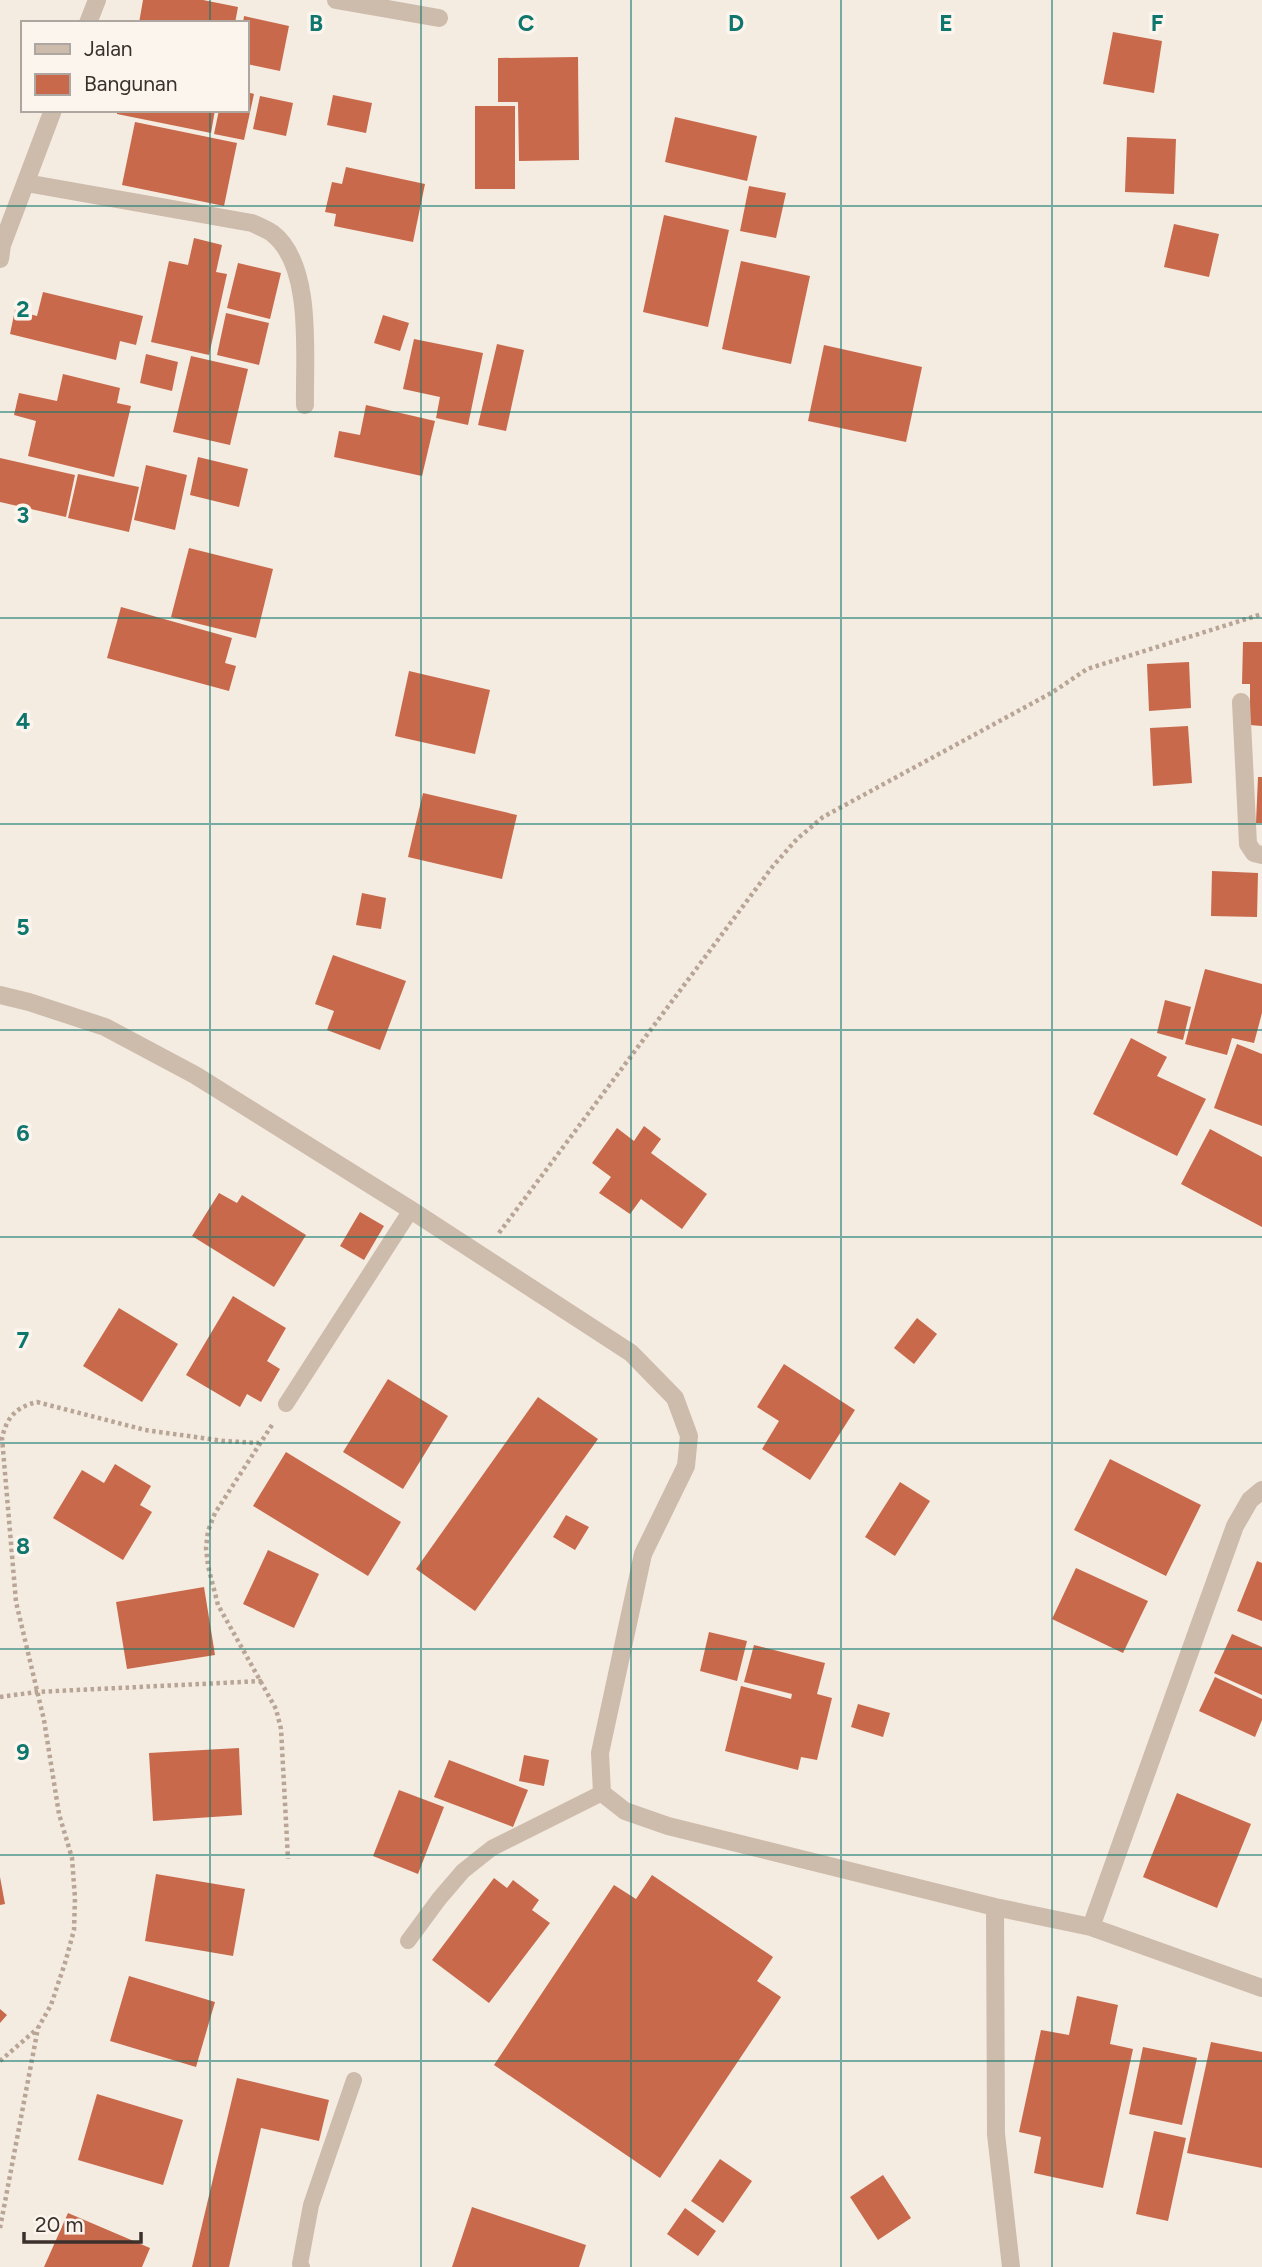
<svg xmlns="http://www.w3.org/2000/svg" width="1262" height="2267" font-family="Figtree,sans-serif">
  <style>
    .building { fill: #c8694b }
    .lines { fill: none; stroke-linecap: round; stroke-linejoin: round }
    .path { stroke: #b9a596; stroke-width: 4.5; stroke-dasharray: 3.5 3.5; stroke-linecap: butt }
    .lane { stroke: #cdbbac; stroke-width: 16 }
    .street { stroke: #cdbbac; stroke-width: 18 }
    .grid { fill: none; stroke: #0f766e; stroke-width: 2; stroke-opacity: 0.55 }
    .grid-label { font-size: 23px; text-anchor: middle; font-weight: bold; fill: #0f766e; stroke: #fbf5ee; stroke-width: 7; stroke-linejoin: round; paint-order: stroke }
  </style>
  <rect width="100%" height="100%" fill="#f4ebe1"/>
  <path class="building" d="M143,0h60l35,7 -3,16h-96z
    M244,16l45,10 -9,45 -33,-7v-41h-4z
    M1113,32l49,9 -8,52 -51,-9z
    M578,57l1,103 -60,1 -1,-59h-20v-44z
    M247,92l7,2 -10,46 -30,-6 5,-24h28z
    M333,95l39,8 -6,30 -39,-8z
    M260,96l33,7 -7,33 -33,-7z
    M475,106h40v83h-40z
    M117,110h98l-4,23 -94,-19z
    M675,117l82,19 -10,45 -82,-19z
    M135,122l102,21 -13,63 -102,-21z
    M1127,137l49,2 -2,55 -49,-2z
    M346,167l79,17 -12,58 -79,-16 2,-12 -11,-2 7,-30 10,2z
    M749,186l37,7 -10,45 -36,-7z
    M664,215l65,15 -21,97 -65,-15z
    M1174,224l45,10 -10,43 -45,-10z
    M194,238l28,7 -6,27 11,2 -18,81 -58,-13 18,-81 19,4z
    M741,261l69,15 -19,88 -69,-15z
    M238,263l43,10 -11,46 -43,-11z
    M43,292l100,24 -7,29 -16,-4 -4,19 -106,-26 5,-24 22,6z
    M226,313l43,10 -10,42 -42,-10z
    M383,315l26,8 -9,28 -26,-8z
    M414,339l69,14 -15,72 -32,-7 4,-21 -37,-8z
    M497,344l27,6 -18,81 -28,-6z
    M824,345l98,22 -16,75 -98,-21z
    M146,354l32,8 -6,29 -32,-8z
    M191,356l57,13 -18,76 -57,-13z
    M63,374l57,14 -3,15 14,3 -17,71 -86,-21 8,-35 -22,-6 5,-22 38,8z
    M366,405l69,16 -13,55 -88,-19 5,-26 21,4z
    M198,457l50,12 -9,38 -49,-12z
    M0,458l75,17 -9,42 -66,-15z
    M146,465l41,10 -12,55 -41,-10z
    M78,474l61,13 -10,45 -61,-14z
    M189,548l84,21 -17,69 -85,-21z
    M121,607l111,31 -7,25 11,3 -7,25 -122,-33z
    M1243,642h19v84l-12,-1v-41h-8z
    M1189,662l2,46 -42,3 -2,-47z
    M409,671l81,19 -15,64 -80,-18z
    M1188,726l4,57 -39,3 -3,-58z
    M1258,777h4v46h-6z
    M423,793l94,22 -15,64 -94,-22z
    M1212,871l46,2 -1,44 -46,-1z
    M362,893l24,5 -5,31 -25,-4z
    M333,955l73,26 -26,69 -53,-20 7,-19 -19,-7z
    M1205,969l57,15v29l-8,30 -22,-5 -5,17 -42,-11z
    M1165,1000l26,7 -8,33 -26,-7z
    M1131,1038l36,19 -10,19 49,23 -29,57 -84,-42z
    M1237,1044l25,10v72l-48,-18z
    M644,1126l17,13 -10,14 56,41 -25,35 -41,-30 -11,15 -31,-21 12,-16 -19,-14 25,-35 17,13z
    M1210,1129l52,28v70l-81,-43z
    M219,1193l18,10 5,-8 64,40 -32,52 -82,-51z
    M360,1212l24,14 -20,34 -24,-14z
    M233,1296l53,32 -19,33 13,8 -19,33 -14,-8 -7,13 -54,-32z
    M119,1308l59,36 -36,58 -59,-36z
    M917,1318l20,16 -23,30 -20,-16z
    M784,1364l71,46 -45,70 -48,-31 17,-28 -22,-14z
    M388,1379l60,37 -45,73 -60,-37z
    M538,1397l60,42 -123,172 -59,-42z
    M286,1452l115,70 -33,54 -115,-70z
    M1110,1459l91,46 -35,71 -92,-46z
    M115,1464l36,22 -11,19 12,7 -29,48 -70,-42 29,-48 22,13z
    M900,1482l30,19 -35,55 -30,-19z
    M566,1515l23,12 -14,23 -22,-13z
    M268,1550l51,24 -25,54 -51,-24z
    M1257,1561l5,2v58l-25,-10z
    M1076,1568l72,33 -25,52 -71,-34z
    M204,1587l11,68 -88,14 -11,-67z
    M709,1632l38,9 -10,40 -37,-10z
    M1232,1634l30,13v48l-48,-22z
    M754,1645l71,18 -8,31 15,4 -15,62 -16,-3 -3,13 -73,-19 16,-65 50,13 1,-5 -48,-12z
    M1215,1677l47,22v21l-7,17 -56,-26z
    M858,1704l32,9 -7,24 -32,-10z
    M239,1748l3,67 -89,6 -4,-68z
    M524,1755l25,5 -5,26 -25,-5z
    M449,1760l79,30 -15,37 -79,-30z
    M399,1790l45,17 -26,67 -45,-18z
    M1177,1793l74,31 -34,84 -74,-31z
    M156,1874l89,15 -12,67 -88,-15z
    M652,1875l121,82 -16,24 24,16 -121,181 -166,-113 120,-180 22,14z
    M0,1877l5,27 -5,1z
    M494,1878l13,10 6,-8 26,20 -7,10 18,13 -61,80 -57,-43z
    M129,1976l86,26 -19,65 -86,-26z
    M1077,1996l41,9 -8,39 23,5 -30,139 -69,-15 7,-36 -22,-5 22,-102 28,5z
    M0,2009l7,6 -7,8z
    M1211,2042l51,10v116l-75,-15z
    M1143,2047l54,11 -15,67 -53,-11z
    M237,2078l92,22 -10,41 -58,-13 -32,139h-37z
    M97,2094l86,26 -20,65 -85,-25z
    M1154,2131l32,7 -18,83 -32,-7z
    M720,2159l32,22 -29,42 -32,-22z
    M883,2175l28,43 -33,22 -28,-43z
    M472,2207l114,38 -7,22h-127z
    M685,2208l31,23 -18,25 -31,-22z
    M68,2213l82,35 -8,19h-98z"/>
  <g class="lines">
    <path class="path" d="M499,1233l274,-367 24,-27 26,-22 230,-125 34,-23 175,-55
      M272,1425l-57,88 -7,18 -2,17 2,18 10,39 58,104 5,20 7,130
      M0,1697l36,-5 226,-11
      M0,2061l37,-32
      M0,2228l38,-200 13,-23 14,-42 9,-33 1,-32 -3,-40 -13,-44 -15,-94 -28,-118 -14,-164c5,-21 14,-31 35,-36l108,28 79,11 35,2"/>
    <path class="lane" d="M286,1404l125,-194
      M408,1941l31,-42 24,-28 29,-23 110,-55
      M302,2267l-2,-3 11,-59 43,-125"/>
    <path class="street" d="M336,0l103,18
      M88,23l9,-23
      M26,183l226,40c7,3 14,6 20,10 42,32 32,124 33,172
      M0,259l2,-14 51,-135
      M1241,702l7,142 6,9 8,2
      M0,995l29,7 76,25 90,48 216,135 220,143 44,45 14,38 -3,30 -43,88 -43,199 2,40 23,18 43,15 327,81 96,20 171,61
      M995,1907l1,227 15,133
      M1091,1927l144,-401 15,-26 12,-10"/>
  </g>
  <path class="grid" d="M210,0v23M421,0v2267M631,0v2267M841,0v2267M1052,0v2267M210,110v2157M0,206h1262M0,412h1262M0,618h1262M0,824h1262M0,1030h1262M0,1237h1262M0,1443h1262M0,1649h1262M0,1855h1262M0,2061h1262"/>
  <g class="grid-label">
    <text x="316" y="31">B</text>
    <text x="526" y="31">C</text>
    <text x="736" y="31">D</text>
    <text x="946" y="31">E</text>
    <text x="1157" y="31">F</text>
    <text x="23" y="317">2</text>
    <text x="23" y="523">3</text>
    <text x="23" y="729">4</text>
    <text x="23" y="935">5</text>
    <text x="23" y="1141">6</text>
    <text x="23" y="1348">7</text>
    <text x="23" y="1554">8</text>
    <text x="23" y="1760">9</text>
  </g>
  <rect x="21" y="21" width="228" height="91" fill="#fbf5ee" stroke="#aea6a0" stroke-width="2"/>
  <rect x="35" y="44" width="35" height="10" fill="#cdbbac" stroke="#aea6a0" stroke-width="2"/>
  <text x="84" y="56" font-size="21" fill="#3b302b">Jalan</text>
  <rect x="35" y="74" width="35" height="21" fill="#c8694b" stroke="#aea6a0" stroke-width="2"/>
  <text x="84" y="91" font-size="21" fill="#3b302b">Bangunan</text>
  <path d="M24 2232v10h117v-10" fill="none" stroke="#3b302b" stroke-width="3.5"/>
  <text x="35" y="2232" font-size="21" fill="#3b302b" stroke="#fbf5ee" stroke-width="5" paint-order="stroke">20 m</text>
</svg>
